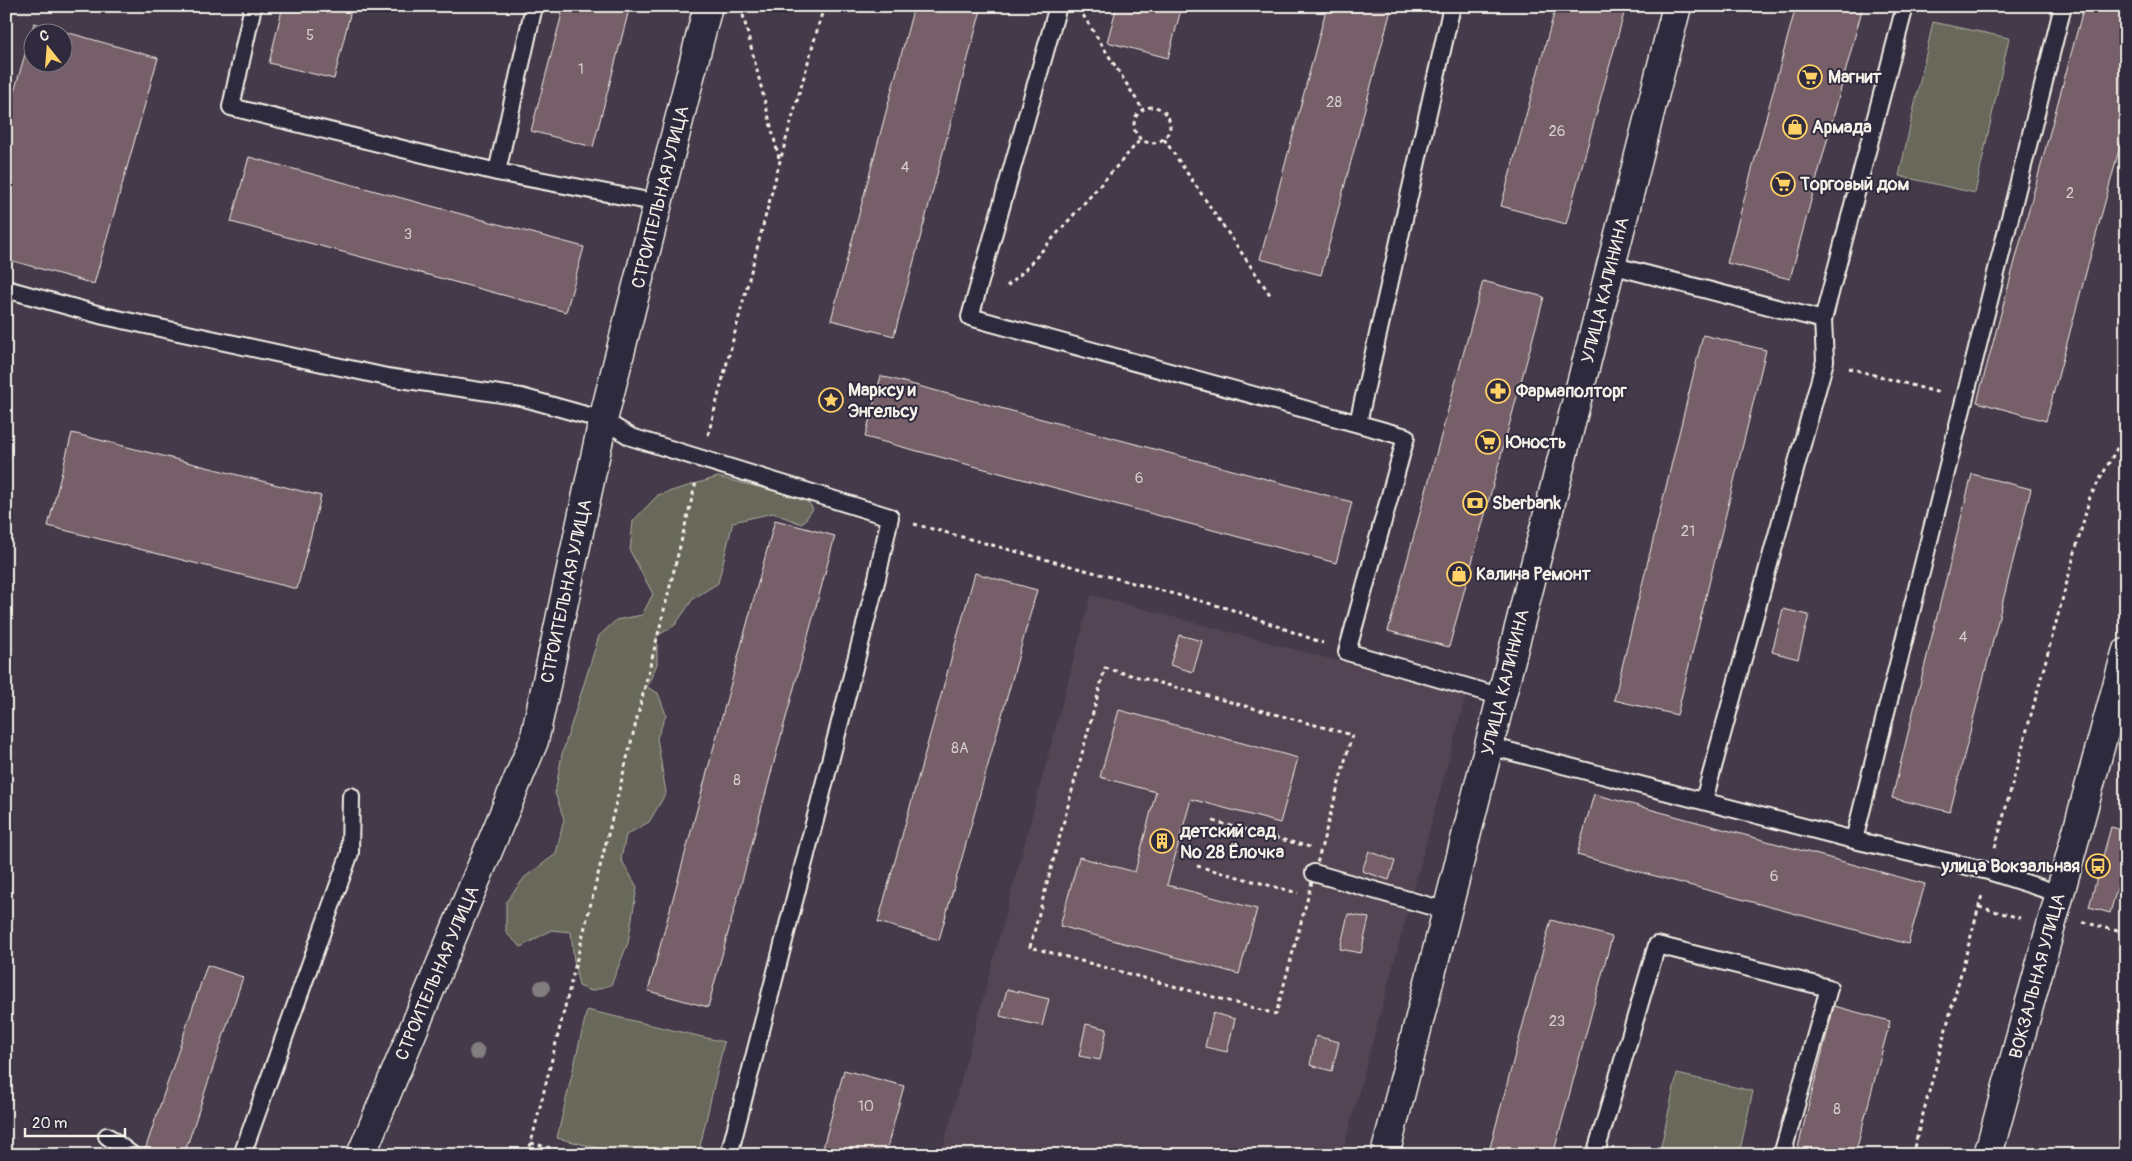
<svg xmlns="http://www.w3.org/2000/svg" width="2132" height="1161" font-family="Pangolin,sans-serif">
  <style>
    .built { fill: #534553 }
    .green { fill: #67695a; stroke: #aeada1 }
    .building { fill: #765e67; stroke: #f4f1e8; fill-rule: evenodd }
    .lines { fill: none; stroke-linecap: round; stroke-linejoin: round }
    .service-casing { stroke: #f4f1e8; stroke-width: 20 }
    .minor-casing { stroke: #f4f1e8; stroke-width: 31 }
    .tertiary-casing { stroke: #f4f1e8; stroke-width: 31 }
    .path { stroke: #f4f1e8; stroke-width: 3; stroke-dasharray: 4 4; stroke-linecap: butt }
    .service { stroke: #2f2a3d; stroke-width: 16 }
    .minor { stroke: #2f2a3d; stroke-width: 28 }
    .tertiary { stroke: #2f2a3d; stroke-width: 28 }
    .tree { fill: #827d7e }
    .labels { text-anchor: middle; stroke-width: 4; stroke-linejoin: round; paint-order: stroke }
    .number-label { font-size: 15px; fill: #d4ccc8 }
    .poi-label { font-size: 18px; font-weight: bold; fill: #f4f1e8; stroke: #2f2a3d; text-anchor: start }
    .street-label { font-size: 18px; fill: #f4f1e8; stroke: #2f2a3d }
  </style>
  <rect width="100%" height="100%" fill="#443a4a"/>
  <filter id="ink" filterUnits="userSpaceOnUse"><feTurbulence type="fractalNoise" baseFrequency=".02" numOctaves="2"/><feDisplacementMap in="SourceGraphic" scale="10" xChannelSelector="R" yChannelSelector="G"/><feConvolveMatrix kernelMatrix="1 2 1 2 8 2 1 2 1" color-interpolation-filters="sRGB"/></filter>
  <g filter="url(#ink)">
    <path class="built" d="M1091,595l375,100 -124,460h-401z"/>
    <path class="green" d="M1933,22l76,16 -34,155 -76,-17z
      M718,477l88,22 7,10 -11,15 -29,-11 -40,9 -15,61 -25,16 -18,26 -18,11v28l-10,23 11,6 8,22 -9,23 9,55 -17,29 -23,13 -5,24 16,28 -9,56 -17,42 -20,6 -12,-5 -5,-25 -3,-29 -20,-2 -30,17 -15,-14v-31l19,-25 31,-23 8,-35 -9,-26 7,-39 37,-118 17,-16 26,-5 11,-21 -23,-43 3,-30 25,-26z
      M587,1010l137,32 -26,113h-72l-69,-17z
      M1677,1074l76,17 -14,64h-80z"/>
    <path class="building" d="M283,6h69l-18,73 -65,-16z
      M564,6h66l-37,141 -62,-16z
      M914,6h68l-88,330 -63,-16z
      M1117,6h65l-14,52 -61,-16z
      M1327,6h65l-71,269 -61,-16z
      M1556,6h70l-60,218 -65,-18z
      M1796,6h67l-73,273 -63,-16z
      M2084,6h42v118l-80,297 -69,-19z
      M34,23l124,35 -64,226 -88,-25v-139zM32,32h30v30h-30z
      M249,157l335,90 -18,65 -335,-90z
      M1483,281l61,16 -95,350 -61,-16z
      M1703,335l63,15 -89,365 -63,-15z
      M881,376l471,126 -16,61 -471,-126z
      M72,433l249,63 -24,93 -249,-63z
      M1972,474l59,15 -81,323 -58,-14z
      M775,520l60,16 -127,471 -60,-16z
      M975,573l62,17 -98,350 -61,-18z
      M1783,609l26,6 -11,44 -26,-7z
      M1179,635l23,6 -9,31 -23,-7z
      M1119,710l179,48 -18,65 -89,-24 -24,86 90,24 -18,65 -179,-48 19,-69 56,15 21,-80 -56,-15z
      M1594,794l331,90 -17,60 -331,-89z
      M2111,827l15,4v25l-16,57 -21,-6z
      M1369,851l26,10 -6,19 -27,-9z
      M1348,914l21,4 -8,35 -21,-4z
      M1551,920l61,17 -11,41 -48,177h-65z
      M207,965l36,12 -59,178h-24l-15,-5z
      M1007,989l42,10 -7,27 -42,-10z
      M1834,1006l56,15 -35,134h-59z
      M1213,1013l22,6 -8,33 -22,-5z
      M1086,1024l21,5 -7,31 -21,-4z
      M1316,1036l23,6 -7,29 -22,-6z
      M844,1070l60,16 -19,69h-64z"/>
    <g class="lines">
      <g class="service-casing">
        <path id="service" d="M253,6l-22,101 266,65 162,31
          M1058,6l-88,311 436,120 -59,215 155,45
          M497,172l37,-166
          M1611,265l212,55
          M6,289l98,27 283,61 134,20 82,23 28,17 259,80 -13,61 -148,577
          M1358,423l94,-417
          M1489,746l365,94 134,31 72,23
          M1704,800l121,-439 -2,-41 82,-314
          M1854,840l209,-834
          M1314,873l133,38
          M107,1136l25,19
          M242,1155l108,-302 1,-57
          M1595,1155l62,-210 172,43 -47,167"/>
      </g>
      <g class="minor-casing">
        <path id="minor" d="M1385,1155l292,-1149"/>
      </g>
      <g class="tertiary-casing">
        <path id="tertiary" d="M361,1155l173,-414 69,-321 105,-414
          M1988,1155l138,-502"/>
      </g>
      <path class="path" d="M741,7l38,151
        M1083,15l60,95
        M1134 125a18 18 0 1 1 36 0a18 18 0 1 1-36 0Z
        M1164,139l107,157
        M1007,286l17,-15 116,-131
        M1849,368l91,25
        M708,435l72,-274 44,-155
        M914,524l316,85 93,34
        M1105,668l247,67 -76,279 -246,-67z
        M1213,821l97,26
        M1995,848l95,-351 36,-65
        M1197,866l101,27
        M1979,907l41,11
        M2083,922l43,11
        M531,1143l47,12
        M528,1155l168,-673
        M1912,1155l70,-260"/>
      <use href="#service" class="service"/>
      <use href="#minor" class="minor"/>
      <use href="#tertiary" class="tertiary"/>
    </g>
    <g class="tree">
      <circle cx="542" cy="988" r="8"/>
      <circle cx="477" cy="1052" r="8"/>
    </g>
  </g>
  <defs>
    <g id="supermarket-ring" transform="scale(1.25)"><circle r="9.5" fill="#2f2a3d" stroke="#ffd166" stroke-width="1.5"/><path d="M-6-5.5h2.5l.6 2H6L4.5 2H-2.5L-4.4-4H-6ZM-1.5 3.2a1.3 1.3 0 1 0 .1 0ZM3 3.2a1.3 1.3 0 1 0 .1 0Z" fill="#ffd166"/></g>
    <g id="shop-ring" transform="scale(1.25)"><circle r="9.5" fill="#2f2a3d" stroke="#ffd166" stroke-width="1.5"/><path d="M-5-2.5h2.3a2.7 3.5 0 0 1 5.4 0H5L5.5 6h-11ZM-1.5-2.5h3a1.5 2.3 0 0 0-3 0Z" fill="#ffd166"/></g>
    <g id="pharmacy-ring" transform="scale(1.25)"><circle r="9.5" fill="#2f2a3d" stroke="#ffd166" stroke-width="1.5"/><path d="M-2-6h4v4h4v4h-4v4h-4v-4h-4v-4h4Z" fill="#ffd166"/></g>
    <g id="sight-ring" transform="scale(1.25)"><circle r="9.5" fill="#2f2a3d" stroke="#ffd166" stroke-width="1.5"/><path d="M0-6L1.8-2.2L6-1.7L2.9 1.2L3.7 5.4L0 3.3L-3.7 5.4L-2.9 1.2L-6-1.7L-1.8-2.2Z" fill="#ffd166"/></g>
    <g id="bank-ring" transform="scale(1.25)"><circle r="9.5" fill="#2f2a3d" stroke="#ffd166" stroke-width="1.5"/><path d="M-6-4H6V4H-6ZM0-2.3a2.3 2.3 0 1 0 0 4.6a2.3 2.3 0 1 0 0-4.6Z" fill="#ffd166"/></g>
    <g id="building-ring" transform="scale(1.25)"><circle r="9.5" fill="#2f2a3d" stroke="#ffd166" stroke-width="1.5"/><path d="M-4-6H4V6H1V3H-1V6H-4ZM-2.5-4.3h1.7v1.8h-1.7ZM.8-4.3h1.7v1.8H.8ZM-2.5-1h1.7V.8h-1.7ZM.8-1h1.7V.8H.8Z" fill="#ffd166"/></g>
    <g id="bus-ring" transform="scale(1.25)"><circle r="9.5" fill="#2f2a3d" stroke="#ffd166" stroke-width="1.5"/><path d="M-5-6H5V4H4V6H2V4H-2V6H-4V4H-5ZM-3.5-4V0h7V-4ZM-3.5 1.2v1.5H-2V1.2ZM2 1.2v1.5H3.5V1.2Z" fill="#ffd166"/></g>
  </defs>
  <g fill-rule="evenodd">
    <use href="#supermarket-ring" x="1810" y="77"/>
    <use href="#shop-ring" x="1795" y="127"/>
    <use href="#supermarket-ring" x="1783" y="184"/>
    <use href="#pharmacy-ring" x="1498" y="391"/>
    <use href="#sight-ring" x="831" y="400"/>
    <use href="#supermarket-ring" x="1488" y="442"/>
    <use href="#bank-ring" x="1475" y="503"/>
    <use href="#shop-ring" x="1459" y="574"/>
    <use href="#building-ring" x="1162" y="841"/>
    <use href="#bus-ring" x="2098" y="866"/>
  </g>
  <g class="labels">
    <g class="number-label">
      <text x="310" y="40">5</text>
      <text x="581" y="74">1</text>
      <text x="1334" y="107">28</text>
      <text x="1557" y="136">26</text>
      <text x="905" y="172">4</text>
      <text x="2070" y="198">2</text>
      <text x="408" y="239">3</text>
      <text x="1139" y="483">6</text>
      <text x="1688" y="536">21</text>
      <text x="1963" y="642">4</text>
      <text x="960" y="753">8А</text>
      <text x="737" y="785">8</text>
      <text x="1774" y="881">6</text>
      <text x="1557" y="1026">23</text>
      <text x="866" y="1111">10</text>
      <text x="1837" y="1114">8</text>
    </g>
    <g class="poi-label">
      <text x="1828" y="83">Магнит</text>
      <text x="1812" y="133">Армада</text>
      <text x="1800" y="190">Торговый дом</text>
      <text x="848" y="396">Марксу и<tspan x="848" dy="21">Энгельсу</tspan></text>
      <text x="1516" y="397">Фармаполторг</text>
      <text x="1506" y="448">Юность</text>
      <text x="1492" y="509">Sberbank</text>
      <text x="1476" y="580">Калина Ремонт</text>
      <text x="1180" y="837">детский сад<tspan x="1180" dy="21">№ 28 Ёлочка</tspan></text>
      <text x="2080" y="872" text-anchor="end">улица Вокзальная</text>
    </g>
    <g class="street-label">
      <text transform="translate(660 197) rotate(-76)" y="6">СТРОИТЕЛЬНАЯ УЛИЦА</text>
      <text transform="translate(1605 290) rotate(-76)" y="6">УЛИЦА КАЛИНИНА</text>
      <text transform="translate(566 591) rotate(-78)" y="6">СТРОИТЕЛЬНАЯ УЛИЦА</text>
      <text transform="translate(1505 682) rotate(-76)" y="6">УЛИЦА КАЛИНИНА</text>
      <text transform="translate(437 973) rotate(-67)" y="6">СТРОИТЕЛЬНАЯ УЛИЦА</text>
      <text transform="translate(2037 976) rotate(-75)" y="6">ВОКЗАЛЬНАЯ УЛИЦА</text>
    </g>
  </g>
  <rect width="2132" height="1161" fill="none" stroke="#2f2a3d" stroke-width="25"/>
  <rect x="12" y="12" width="2107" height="1136" fill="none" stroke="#f4f1e8" stroke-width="2" filter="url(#ink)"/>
  <g transform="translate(48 48) rotate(343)"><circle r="24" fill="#2f2a3d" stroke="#7e7a81"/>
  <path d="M0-4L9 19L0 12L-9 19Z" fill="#ffd166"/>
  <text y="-8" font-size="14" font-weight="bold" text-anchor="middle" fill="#f4f1e8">С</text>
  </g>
  <path d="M25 1128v8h100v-8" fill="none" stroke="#f4f1e8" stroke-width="2.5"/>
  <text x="32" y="1128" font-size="15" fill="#f4f1e8" stroke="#2f2a3d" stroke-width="4" paint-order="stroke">20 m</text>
</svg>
